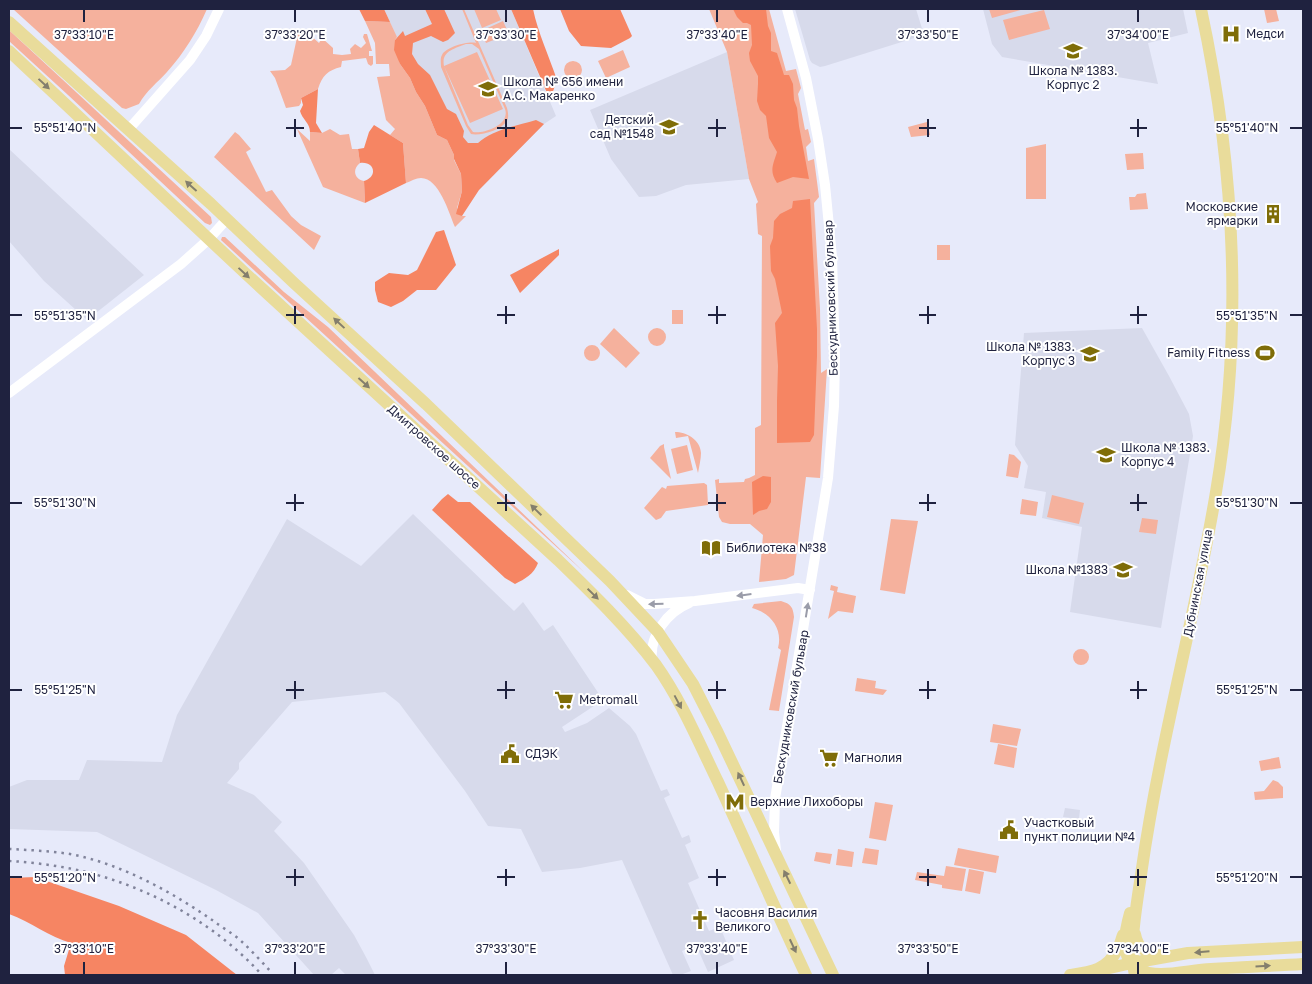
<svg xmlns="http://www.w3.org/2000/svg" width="1312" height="984" font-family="'Golos Text',sans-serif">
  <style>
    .built { fill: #d7daeb }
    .green { fill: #f5b19d; fill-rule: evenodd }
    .forest { fill: #f68563 }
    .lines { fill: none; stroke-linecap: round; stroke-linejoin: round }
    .minor { stroke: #fff; stroke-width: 10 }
    .major { stroke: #e9dc9b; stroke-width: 12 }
    .rail { stroke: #81849b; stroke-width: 2.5; stroke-dasharray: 2.5 5; stroke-linecap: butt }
    .oneway { fill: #847f6d }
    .oneway2 { fill: #9a9ca9 }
    .ticks { fill: none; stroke: #1f223f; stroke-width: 2 }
    .labels { text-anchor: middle; stroke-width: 4; stroke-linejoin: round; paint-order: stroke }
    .poi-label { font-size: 12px; fill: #1f223f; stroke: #fff; text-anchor: start }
    .street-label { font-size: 12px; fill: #1f223f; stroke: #fff }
    .ticks-label { font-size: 12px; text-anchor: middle; fill: #1f223f; stroke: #fff; stroke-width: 4; stroke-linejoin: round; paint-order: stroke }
  </style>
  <rect width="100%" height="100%" fill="#e7eafa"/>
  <path class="built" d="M384,9h127l45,107 -12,8 -65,66 -73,-132z
    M795,9h121l8,26 -99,31 -5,1 -8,-4 -2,-3z
    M983,9h200l5,24 -40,10 10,41 -156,-27 -10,-13z
    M727,52l22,127 -63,6 -30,11 -17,1 -28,-38 -21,-49z
    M9,149l135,126 -57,45 -43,-39 -35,-40z
    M1142,328l27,48 20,38 4,22 -32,192 -91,-16 12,-85 -40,-9 4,-26 -22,-4 4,-22 -13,-21 9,-112z
    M413,514l101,97 9,-9 21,29 9,-6 50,75 -41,27 3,5 22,-9 22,-15 21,18 6,8 25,57 6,-2 3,6 -6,3 18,40 7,-3 2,7 -6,3 14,33 -11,5 21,48 11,-4 14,33 -26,12 -12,-27 -14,6 9,20 -11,4h-7l-51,-115 -42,8 -38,4 -21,-43 -33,-3 -23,-35 -66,-88 -14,-11 -93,10 -53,61v6l-12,14 27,12 28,27 -8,9 30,32 50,72 13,24 8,16h-29l-7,-7 -8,7h-17l-56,-62 -42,-23 -119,-58 -88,-3v-42l18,-7h52l8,-20 75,2 15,-47 110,-196 74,47z
    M1065,808l15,2 -1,9 -16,-2z"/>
  <path class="green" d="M13,9h194c-10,23 -23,44 -40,63 -9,10 -21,19 -28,32l-13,5 -4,-1z
    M462,9h2l43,99c1,4 2,9 0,13 -6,9 -26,15 -36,13l-5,-8 -25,-59c0,-4 -1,-9 1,-12 4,-8 26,-14 34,-12zM466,44h6l7,5 26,60c1,3 1,5 0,8 -3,10 -23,17 -32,15l-5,-7 -24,-59c-3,-15 10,-17 22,-22z
    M474,9h22l5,11 -19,8z
    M709,9h60l17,62 10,-2 5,19 -3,6 7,36 3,-1 3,13 -5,5 2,14 6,-2 5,38 -5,6 6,106 1,64 6,-4 -7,109 -14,-1 -12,98 -8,4 -27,3 4,-47 -13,-11h-20l-8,-2 -3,-5 -4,-37 4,-1v4l25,-1 1,-3 4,-1 6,-3v-47l6,-3 1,-189 -4,-2 -2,-30 2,-2 -9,-23 -22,-127z
    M989,9h35l-32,9z
    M1264,9h12l3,12 -12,2z
    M1044,10l6,19 -41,11 -6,-20z
    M365,21l25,1 7,15 -2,3 5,24 10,14 6,14 9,14 12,29 10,5 7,15v5l7,14 1,17 -5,17 5,8h4l-11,11c-6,-14 -16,-49 -34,-49 -5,0 -10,3 -15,5l-3,-40 -13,-8 5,-6 -9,-9 -9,-43 13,-1 -1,-12h-13l-1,-21z
    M503,21l6,13 -23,9 -5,-12z
    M9,30l202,187 1,6 -2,2 -5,-2 -137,-128 -59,-54z
    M298,33l12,2 9,8 3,-5 11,10v6l9,1 9,-1 -1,-5 5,-5 6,4 5,-5 -3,-6 1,-3h3l5,17h-3v5h4v8l-2,2 -3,-2 -2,-6 -24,3 -1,6c-13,3 -19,9 -23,22l-17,9v5l-2,3 -13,2 -11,-30 -5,-7 15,-1 6,-5z
    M623,50l7,17 -24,11 -8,-17z
    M477,52l26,57 -33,14 -26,-57z
    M564 70a9 9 0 1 1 18 0a9 9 0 1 1-18 0Z
    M927,122l3,13 -19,2 -3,-10z
    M297,129l13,12v-9l12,1 8,-4 10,6 9,-1 3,15h6l2,14c-8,6 -6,16 4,18l1,22 -42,-16z
    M235,132l4,3 12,14 -5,3 20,40 6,-2 19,26 10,9 20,11 -7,14 -100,-93z
    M1046,144v55h-20v-51z
    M1143,153l1,16 -17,1 -2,-16z
    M1146,193l2,16 -18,1 -1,-13h6l2,-3z
    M222,237h3l59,55 44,35 257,246 -364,-333z
    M937,245h13v15h-13z
    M672,310h11v14h-11z
    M648 337a9 9 0 1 1 18 0a9 9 0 1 1-18 0Z
    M614,328l26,25 -14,15 -26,-24z
    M584 353a8 8 0 1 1 16 0a8 8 0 1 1-16 0Z
    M675,432c11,0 25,7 26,21 0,6 -2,14 -3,20l-10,-37 -12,2z
    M664,444v3l7,32 -21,-21 10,-12z
    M687,445l6,25 -16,4 -6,-25z
    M1009,454l5,1 7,7 -3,16 -12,-2z
    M704,483l3,2 1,20 -42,6 -5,7 -5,2 -12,-12 18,-21 4,2 1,-3z
    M1052,495l32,8 -5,21 -32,-7z
    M1022,499l16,3 -2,14 -16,-2z
    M1142,518l16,2 -2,14 -17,-2z
    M891,519l27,2 -13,73 -25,-4z
    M831,585l7,2 -1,5 19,4 -3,17 -15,-2 -10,8 6,-28 -4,-1z
    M781,601c10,3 12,6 13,16l-15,94 -10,-1 12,-60 -3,-2c5,-19 -7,-35 -26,-40l2,-4z
    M1073 657a8 8 0 1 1 16 0a8 8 0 1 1-16 0Z
    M857,678l19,3 -1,7 12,2 -4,5 -28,-4z
    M993,724l28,5 -4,17 -27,-4z
    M998,744l19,4 -3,20 -20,-4z
    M1279,757l2,11 -20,3 -2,-10z
    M1273,780l5,2 5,5v11l-28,2 -1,-8 10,-1z
    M875,802l18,3 -7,36 -17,-3z
    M865,848l14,2 -2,15 -15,-2z
    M958,848l41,8 -3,17 -42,-8z
    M838,849l16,3 -2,15 -16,-2z
    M816,852l16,2 -2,10 -16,-3z
    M946,866l20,3 -4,22 -20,-3v-3l-27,-5 2,-8 27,4z
    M969,869l15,3 -4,22 -15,-3z"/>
  <path class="forest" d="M359,9h25l6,13 -25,-1z
    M425,9h19l11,24 -7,7 -5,2 -12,-6 -18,7 -1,11 6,10 12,11 17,34 9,5 8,17 -1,6 5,6h10c15,-14 39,-17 58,-23l8,4 -65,66 -17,26 -6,-2 6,-23 -1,-17 -7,-15v-4l-7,-15 -10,-5 -12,-29 -9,-14 -6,-14 -10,-14 -6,-14 1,-10 8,-9 2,5 27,-12z
    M511,9h22c5,24 16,47 24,71l-7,20z
    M560,9h60l12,27 -2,2 -19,10 -30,-2 -12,-15z
    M733,9h33l2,17 3,7v18l6,2 7,22h5l4,9 1,16 3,8 2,18 10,53 -16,-2 -16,6c-8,-12 -4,-18 0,-31l-8,-14 -3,-22 -6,-6 -3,-9 1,-17v-8l-8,-15 -1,-8 3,-8 -1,-20 -4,-2h-4l-6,-6z
    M318,89l-2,34 6,10 -12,-1c0,-9 -8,-13 -10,-21l3,-6 -2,-7z
    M374,125l29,18 3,40 -41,20 -1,-22c14,-4 11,-20 -4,-18l-2,-14 6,-1 5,-16z
    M810,199l7,130v27l-3,79 -4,7 -33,1v-42l1,-35 -3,-43 7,-10 -7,-34 -4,-8 -1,-25 3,-8 1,-17 6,-7 12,-6 1,-7z
    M444,230l12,35 -20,25h-19l-14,11 -12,6 -13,-5 -3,-12v-8l14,-9 19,2 9,-5 19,-38z
    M559,249v6l-39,38 -10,-18z
    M763,476l8,1v25l-4,7 -8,2 -6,4 -1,-33z
    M448,494l10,8h12l68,61c-4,11 -13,16 -23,21l-10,-6 -73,-68 10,-11z
    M35,877l84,29 67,29 51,40h-172l-1,-9 7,-23c-22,-6 -40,-21 -62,-29v-36z"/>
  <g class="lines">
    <path class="minor" d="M128,130l62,-70 16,-24 13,-27
      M9,393l172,-129 28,-25 18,-20
      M627,595l18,9h9l41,-3 103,-13 12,2
      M652,661c-3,-25 15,-49 37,-58
      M776,851l-2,-19 1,-33 53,-321 6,-72 1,-49 -3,-100 -7,-72 -7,-46 -12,-61 -19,-69"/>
    <path class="major" d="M9,22l202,182 83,79 132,121 184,177 48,51 35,52 25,49 115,242
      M9,51l236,222 313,287c34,33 69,67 98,105 25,35 43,78 62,117 30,65 58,129 88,193
      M1130,913c-5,18 -11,44 8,56 7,4 16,5 23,5 16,0 33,-4 50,-5 31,-2 61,-3 92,-5
      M1135,934c3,17 13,19 29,22
      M1092,972l40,-9 56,-10 115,-6
      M1070,975c21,-3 37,-5 47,-25 3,-4 4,-10 6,-15
      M1135,975c-7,-28 3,-77 7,-107 18,-126 53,-250 74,-376 27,-160 19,-325 -15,-483"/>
    <path class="rail" d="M9,849c20,1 41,2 61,5 52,10 102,38 145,68 8,6 17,11 25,18 11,10 22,22 32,33
      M9,861c21,1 43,4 64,8 71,15 140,52 189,106"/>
  </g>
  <defs><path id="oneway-solid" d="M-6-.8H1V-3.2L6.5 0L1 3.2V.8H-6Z" transform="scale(1.25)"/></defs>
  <g class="oneway">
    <use href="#oneway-solid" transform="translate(44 84) rotate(43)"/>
    <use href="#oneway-solid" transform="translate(191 186) rotate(-138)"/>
    <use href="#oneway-solid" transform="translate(244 273) rotate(43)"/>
    <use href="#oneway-solid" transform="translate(339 323) rotate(-137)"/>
    <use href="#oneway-solid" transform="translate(364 383) rotate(42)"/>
    <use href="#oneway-solid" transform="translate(536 510) rotate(-136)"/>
    <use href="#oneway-solid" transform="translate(593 594) rotate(44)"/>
    <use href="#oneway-solid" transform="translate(678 702) rotate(62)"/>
    <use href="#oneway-solid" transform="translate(741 779) rotate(-115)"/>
    <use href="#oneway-solid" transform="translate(787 877) rotate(-116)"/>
    <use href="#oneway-solid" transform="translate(793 946) rotate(65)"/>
    <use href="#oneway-solid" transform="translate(1202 952) rotate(175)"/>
    <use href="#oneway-solid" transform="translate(1263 966) rotate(-3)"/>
  </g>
  <g class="oneway2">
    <use href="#oneway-solid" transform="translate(744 595) rotate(173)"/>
    <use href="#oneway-solid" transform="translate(656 604) rotate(179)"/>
    <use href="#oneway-solid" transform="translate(807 610) rotate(-81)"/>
  </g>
  <path class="ticks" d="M84,10v12M295,10v12M506,10v12M717,10v12M928,10v12M1138,10v12M295,119v18M506,119v18M717,119v18M928,119v18M1138,119v18M10,128h12M286,128h18M497,128h18M708,128h18M919,128h17M1130,128h17M1290,128h12M295,306v18M506,306v18M717,306v18M928,306v18M1138,306v18M10,315h12M286,315h18M497,315h18M708,315h18M919,315h17M1130,315h17M1290,315h12M295,494v17M506,494v17M717,494v17M928,494v17M1138,494v17M10,503h12M286,503h18M497,503h18M708,503h18M919,503h17M1130,503h17M1290,503h12M295,681v18M506,681v18M717,681v18M928,681v18M1138,681v18M10,690h12M286,690h18M497,690h18M708,690h18M919,690h17M1130,690h17M1290,690h12M295,869v17M506,869v17M717,869v17M928,869v17M1138,869v17M10,877h12M286,877h18M497,877h18M708,877h18M919,877h17M1130,877h17M1290,877h12M84,962v12M295,962v12M506,962v12M717,962v12M928,962v12M1138,962v12"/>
  <defs>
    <g id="hospital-bare" transform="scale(1.5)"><path d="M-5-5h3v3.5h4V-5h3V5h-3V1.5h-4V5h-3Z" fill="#7f6d08" stroke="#fff" stroke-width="2.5" paint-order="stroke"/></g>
    <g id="school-bare" transform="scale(1.5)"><path d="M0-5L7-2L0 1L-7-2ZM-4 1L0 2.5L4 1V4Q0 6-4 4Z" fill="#7f6d08" stroke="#fff" stroke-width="2.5" paint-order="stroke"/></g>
    <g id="building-bare" transform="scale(1.5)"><path d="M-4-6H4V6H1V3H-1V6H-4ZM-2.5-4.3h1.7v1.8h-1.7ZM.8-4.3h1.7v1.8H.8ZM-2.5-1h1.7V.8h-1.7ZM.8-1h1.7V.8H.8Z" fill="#7f6d08" stroke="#fff" stroke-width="2.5" paint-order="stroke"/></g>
    <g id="stadium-bare" transform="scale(1.5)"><path d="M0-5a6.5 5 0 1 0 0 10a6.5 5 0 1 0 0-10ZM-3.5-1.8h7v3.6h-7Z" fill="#7f6d08" stroke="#fff" stroke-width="2.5" paint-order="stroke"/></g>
    <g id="library-bare" transform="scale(1.5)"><path d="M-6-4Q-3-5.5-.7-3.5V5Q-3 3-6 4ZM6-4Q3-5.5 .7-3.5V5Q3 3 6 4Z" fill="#7f6d08" stroke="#fff" stroke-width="2.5" paint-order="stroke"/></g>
    <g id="supermarket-bare" transform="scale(1.5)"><path d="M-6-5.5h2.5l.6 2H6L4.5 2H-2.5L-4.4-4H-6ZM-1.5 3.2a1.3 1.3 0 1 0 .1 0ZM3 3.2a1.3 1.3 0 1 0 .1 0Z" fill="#7f6d08" stroke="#fff" stroke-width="2.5" paint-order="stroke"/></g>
    <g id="civic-bare" transform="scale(1.5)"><path d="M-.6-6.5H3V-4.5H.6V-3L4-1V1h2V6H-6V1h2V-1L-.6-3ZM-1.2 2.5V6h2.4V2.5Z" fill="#7f6d08" stroke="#fff" stroke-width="2.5" paint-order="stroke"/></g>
    <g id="metro-bare" transform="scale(1.5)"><path d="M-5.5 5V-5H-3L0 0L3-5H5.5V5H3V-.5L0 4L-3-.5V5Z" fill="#7f6d08" stroke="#fff" stroke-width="2.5" paint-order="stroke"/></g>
    <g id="church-bare" transform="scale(1.5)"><path d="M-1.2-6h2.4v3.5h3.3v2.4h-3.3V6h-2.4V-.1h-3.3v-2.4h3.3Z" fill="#7f6d08" stroke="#fff" stroke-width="2.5" paint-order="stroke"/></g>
  </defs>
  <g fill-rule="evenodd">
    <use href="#hospital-bare" x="1231" y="34"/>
    <use href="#school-bare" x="1073" y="51"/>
    <use href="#school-bare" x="488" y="89"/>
    <use href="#school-bare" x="669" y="127"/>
    <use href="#building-bare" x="1273" y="214"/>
    <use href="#stadium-bare" x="1265" y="353"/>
    <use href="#school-bare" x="1090" y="354"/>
    <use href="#school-bare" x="1106" y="455"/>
    <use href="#library-bare" x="711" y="548"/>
    <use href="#school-bare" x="1123" y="570"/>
    <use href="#supermarket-bare" x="564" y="700"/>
    <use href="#civic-bare" x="510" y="754"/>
    <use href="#supermarket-bare" x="829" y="758"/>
    <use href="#metro-bare" x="735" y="802"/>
    <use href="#civic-bare" x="1009" y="830"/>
    <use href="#church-bare" x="700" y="920"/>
  </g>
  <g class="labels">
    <g class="poi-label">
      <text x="1246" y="38">Медси</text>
      <text x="1073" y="75" text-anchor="middle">Школа № 1383.<tspan x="1073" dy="14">Корпус 2</tspan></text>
      <text x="503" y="86">Школа № 656 имени<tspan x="503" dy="14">А.С. Макаренко</tspan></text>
      <text x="654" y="124" text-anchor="end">Детский<tspan x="654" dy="14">сад №1548</tspan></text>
      <text x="1258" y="211" text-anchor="end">Московские<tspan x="1258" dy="14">ярмарки</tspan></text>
      <text x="1075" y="351" text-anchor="end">Школа № 1383.<tspan x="1075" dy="14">Корпус 3</tspan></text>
      <text x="1250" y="357" text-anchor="end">Family Fitness</text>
      <text x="1121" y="452">Школа № 1383.<tspan x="1121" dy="14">Корпус 4</tspan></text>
      <text x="726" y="552">Библиотека №38</text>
      <text x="1108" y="574" text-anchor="end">Школа №1383</text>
      <text x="579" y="704">Metromall</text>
      <text x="525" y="758">СДЭК</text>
      <text x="844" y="762">Магнолия</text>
      <text x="750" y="806">Верхние Лихоборы</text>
      <text x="1024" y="827">Участковый<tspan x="1024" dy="14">пункт полиции №4</tspan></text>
      <text x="715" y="917">Часовня Василия<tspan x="715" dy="14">Великого</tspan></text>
    </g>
    <g class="street-label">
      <text transform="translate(831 298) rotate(-92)" y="4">Бескудниковский бульвар</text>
      <text transform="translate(434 447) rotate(42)" y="4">Дмитровское шоссе</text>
      <text transform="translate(1198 583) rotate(-79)" y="4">Дубнинская улица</text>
      <text transform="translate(791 707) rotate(-80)" y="4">Бескудниковский бульвар</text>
    </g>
  </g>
  <g class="ticks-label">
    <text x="84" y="39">37°33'10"E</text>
    <text x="295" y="39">37°33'20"E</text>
    <text x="506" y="39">37°33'30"E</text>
    <text x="717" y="39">37°33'40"E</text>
    <text x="928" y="39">37°33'50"E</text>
    <text x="1138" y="39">37°34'00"E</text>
    <text x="65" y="132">55°51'40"N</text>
    <text x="1247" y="132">55°51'40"N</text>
    <text x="65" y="320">55°51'35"N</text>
    <text x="1247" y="320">55°51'35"N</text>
    <text x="65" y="507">55°51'30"N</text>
    <text x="1247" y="507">55°51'30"N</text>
    <text x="65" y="694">55°51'25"N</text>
    <text x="1247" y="694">55°51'25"N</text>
    <text x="65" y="882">55°51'20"N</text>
    <text x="1247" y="882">55°51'20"N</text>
    <text x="84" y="953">37°33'10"E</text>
    <text x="295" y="953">37°33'20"E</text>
    <text x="506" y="953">37°33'30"E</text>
    <text x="717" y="953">37°33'40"E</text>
    <text x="928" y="953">37°33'50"E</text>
    <text x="1138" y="953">37°34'00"E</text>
  </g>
  <rect width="1312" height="984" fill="none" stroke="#1f223f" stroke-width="20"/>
</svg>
